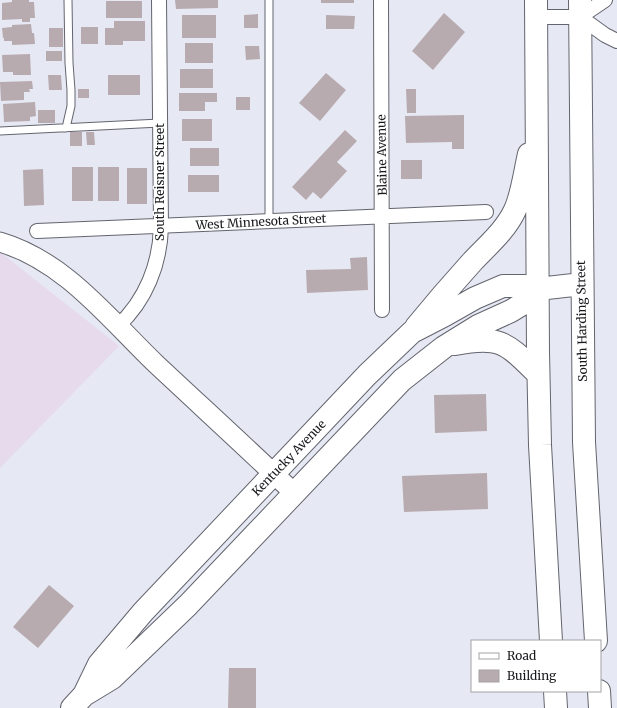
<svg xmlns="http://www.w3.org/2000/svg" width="617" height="708" font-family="Merriweather,serif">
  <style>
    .industrial { fill: #e7daed }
    .building { fill: #b8abb0 }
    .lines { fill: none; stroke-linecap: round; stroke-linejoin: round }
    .lane-casing { stroke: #63656e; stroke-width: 9 }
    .street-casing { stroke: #63656e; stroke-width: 16 }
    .secondary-casing { stroke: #63656e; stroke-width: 21 }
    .primary-casing { stroke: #63656e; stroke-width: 24 }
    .lane { stroke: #fff; stroke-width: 7 }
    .street { stroke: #fff; stroke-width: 14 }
    .secondary { stroke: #fff; stroke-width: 19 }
    .primary { stroke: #fff; stroke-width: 22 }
    .labels { text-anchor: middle; stroke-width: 3; stroke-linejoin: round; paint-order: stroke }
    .street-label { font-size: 12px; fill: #18191d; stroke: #fff }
  </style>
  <rect width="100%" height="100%" fill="#e6e8f4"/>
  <path class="industrial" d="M0,252l119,94 -119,122z"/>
  <path class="building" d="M12,0h17v2h5l1,16h-5v4h-8v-3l-20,1v-17l10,-1z
    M175,0h43v8l-42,1z
    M321,0h33v3h-33z
    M106,1h36v17h-36z
    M444,13l21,19 -32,38 -21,-19z
    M258,14v14h-14v-13z
    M182,15h34v23h-34z
    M326,15l29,1 -1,13h-28z
    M114,21h31v20h-22v4h-18v-17h9z
    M31,24l1,9h2l1,11 -23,1v-4h-8v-3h-1l-1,-10 10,-1v-2z
    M81,27h17v17h-17z
    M49,28h14v19h-14z
    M185,43h28v20h-28z
    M245,46h14l1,13 -14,1z
    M46,51h16v10h-16z
    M30,54l1,21h-18v-3h-10l-1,-17z
    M180,69h33v19h-33z
    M326,73l20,17 -26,31 -21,-18z
    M48,75h13l1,15h-13z
    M108,75h32v20h-32z
    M32,81l1,8h-4l1,3h-6v8l-23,1 -1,-19z
    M78,89h11v9h-11z
    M406,89h10v24h-9z
    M179,93h38v9h-12v9h-26z
    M236,97h14v13h-14z
    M35,102l1,14 -6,1v4l-26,1 -1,-18z
    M38,110h17v13h-17z
    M464,115v34h-12v-7l-46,1 -1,-27z
    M182,119h30v22h-30z
    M345,130l12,11 -20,21 10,9 -26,28 -8,-7 -7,8 -14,-13z
    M70,132h12v14h-12z
    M86,132h8l1,13h-8z
    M190,148h29v18h-29z
    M401,160h21v19h-21z
    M72,167h21v34h-21z
    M98,167h21v34h-21z
    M127,168h20v36h-20z
    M43,169l1,36 -20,1 -1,-36z
    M188,175h31v17h-31z
    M367,257l1,33 -61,3 -1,-23 45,-1 -1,-11z
    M486,394l1,37 -52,2 -1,-38z
    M487,473l1,36 -84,3 -2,-36z
    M49,585l25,21 -36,42 -25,-21z
    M229,668h27v40h-28z"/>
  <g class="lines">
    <g class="lane-casing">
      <path id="lane" d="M269,0v221
        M66,128l5,-22v-16l-2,-27 -1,-63
        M0,131l160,-8"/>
    </g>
    <g class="street-casing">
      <path id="street" d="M381,0l1,310
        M536,17h44l25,-17
        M580,17l25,18 12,6
        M37,231l449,-19
        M118,326c28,-26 42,-62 43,-99l-2,-227"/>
    </g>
    <g class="secondary-casing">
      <path id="secondary" d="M0,242c65,19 109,77 156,122 46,43 93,86 138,129"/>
    </g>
    <g class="primary-casing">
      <path id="primary" d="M536,0l2,352 2,93 11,196
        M580,0l4,442 12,199
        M416,327c18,-22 37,-44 56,-65 15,-16 34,-32 43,-52 7,-15 10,-39 14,-56
        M455,344c46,-9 51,-1 83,30
        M555,691l1,17
        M599,691l1,17
        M84,695l15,-31 44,-52 224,-237 45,-43 33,-17 30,-17 28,-12h25l10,3 44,-5
        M72,708l12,-13 28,-17 76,-73 214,-225 42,-33 34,-21 33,-15 13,-8 14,-14"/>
    </g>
    <use href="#lane" class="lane"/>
    <use href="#street" class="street"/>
    <use href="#secondary" class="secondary"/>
    <use href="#primary" class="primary"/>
  </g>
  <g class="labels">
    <g class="street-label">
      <text transform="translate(382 155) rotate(-91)" y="4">Blaine Avenue</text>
      <text transform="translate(160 182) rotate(-90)" y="4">South Reisner Street</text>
      <text transform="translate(261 222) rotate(-3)" y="4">West Minnesota Street</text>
      <text transform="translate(582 321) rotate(-91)" y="4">South Harding Street</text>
      <text transform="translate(289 458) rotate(-46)" y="4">Kentucky Avenue</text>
    </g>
  </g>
  <rect x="471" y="640" width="130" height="52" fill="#ffffff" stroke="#a3a3a5"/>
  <rect x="479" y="653" width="20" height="6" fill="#ffffff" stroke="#a3a3a5"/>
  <text x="507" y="660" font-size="12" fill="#18191d">Road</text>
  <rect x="479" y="670" width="20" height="12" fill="#b8abb0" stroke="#a3a3a5"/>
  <text x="507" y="680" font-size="12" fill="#18191d">Building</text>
</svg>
